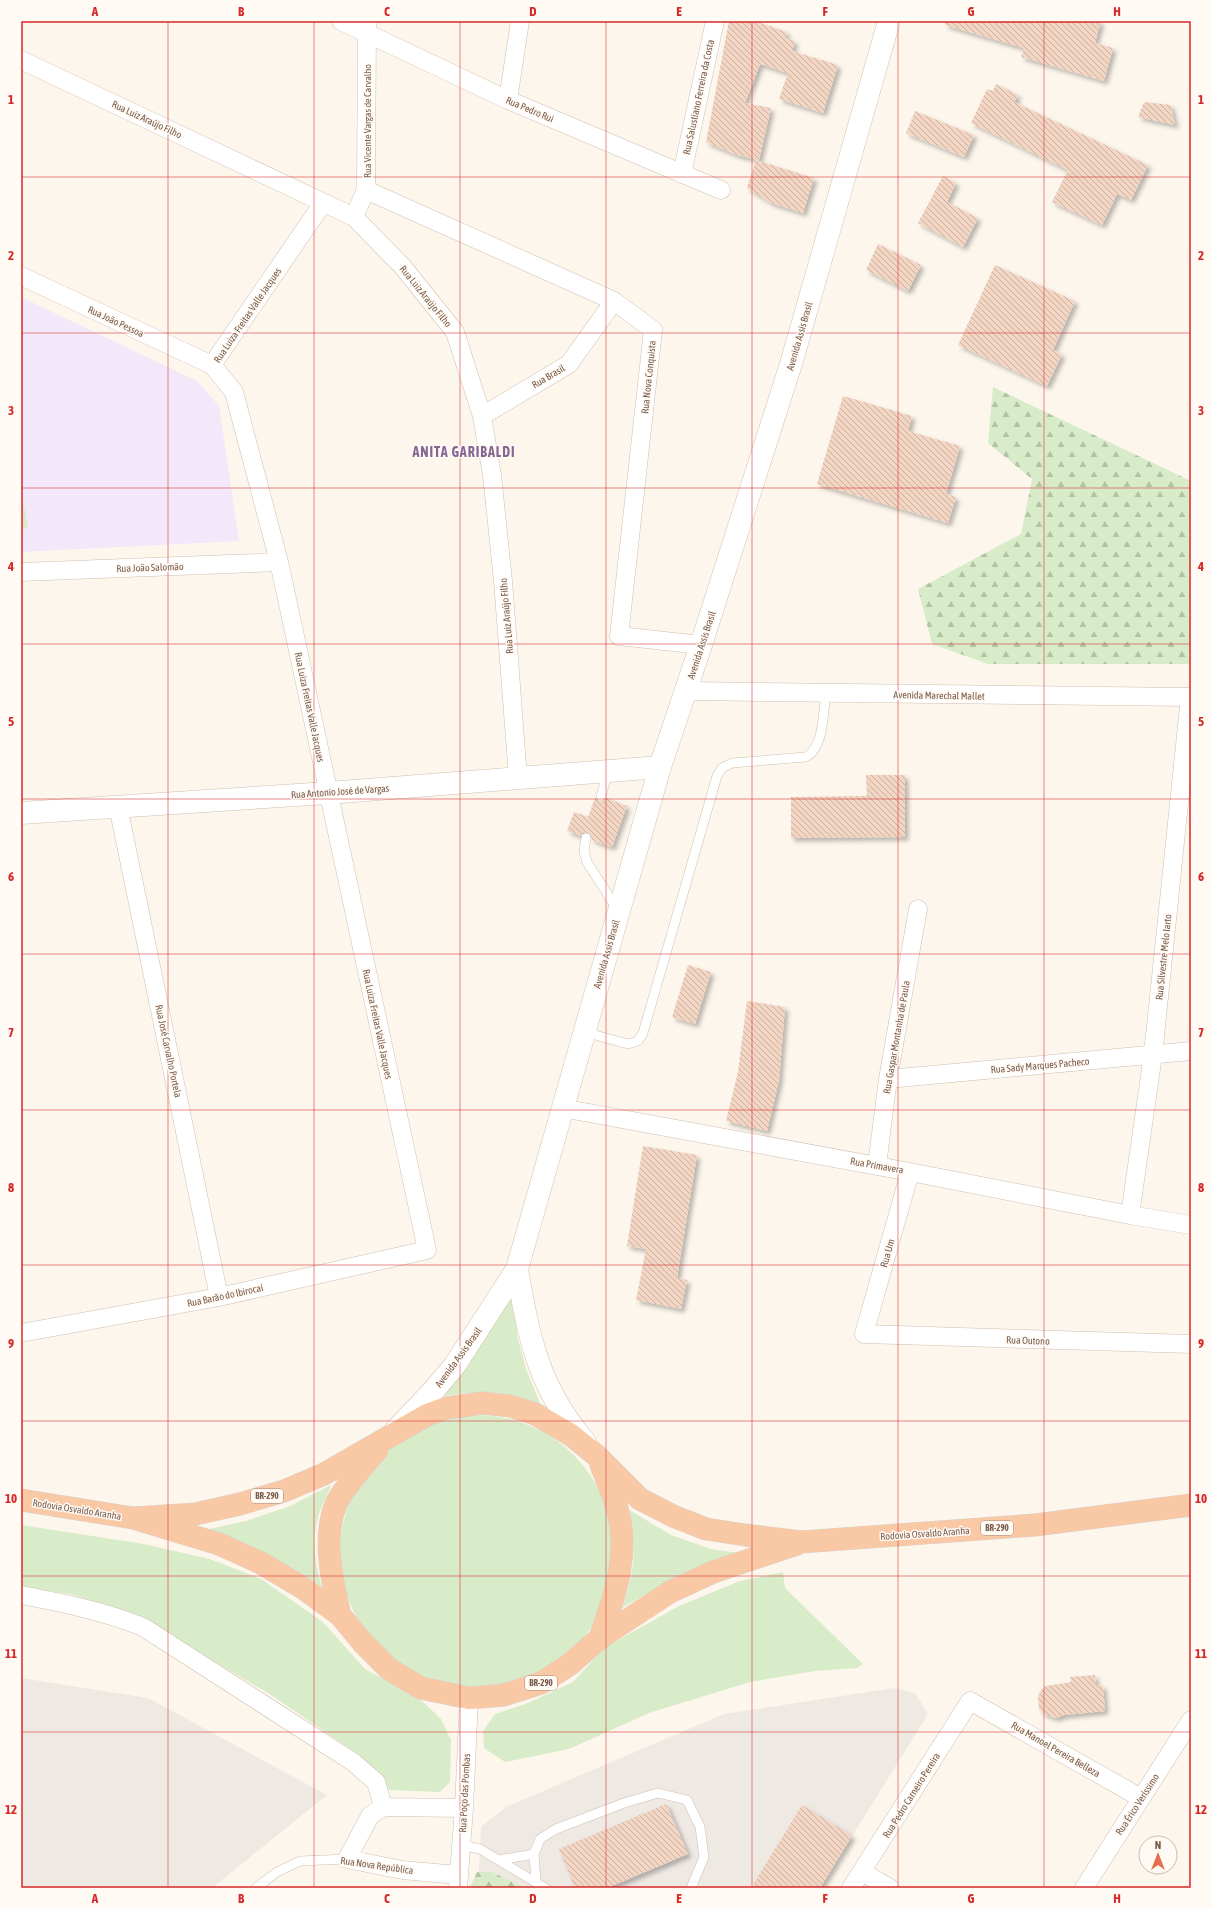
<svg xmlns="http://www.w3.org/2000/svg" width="1212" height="1909" font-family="'Asap Condensed',sans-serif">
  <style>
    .industrial { fill: #efe9e4 }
    .education { fill: #f3e8fa }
    .green { fill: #d8ecc9 }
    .forest { fill: url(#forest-firs) }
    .building { fill: url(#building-back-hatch); filter: url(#shadow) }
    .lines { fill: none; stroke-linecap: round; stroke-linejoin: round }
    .service-casing { stroke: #d1beb0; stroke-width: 10 }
    .minor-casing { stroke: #d1beb0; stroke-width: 19 }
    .tertiary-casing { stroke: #d1beb0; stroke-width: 23 }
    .secondary-casing { stroke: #d6c0b0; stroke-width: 23 }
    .trunk-casing { stroke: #dad1cd; stroke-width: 23 }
    .service { stroke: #fff; stroke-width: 9 }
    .minor { stroke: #fff; stroke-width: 18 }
    .tertiary { stroke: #fff; stroke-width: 22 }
    .secondary { stroke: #fff; stroke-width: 22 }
    .trunk { stroke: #f9c8a4; stroke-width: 22 }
    .grid { fill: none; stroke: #d62828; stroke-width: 1; stroke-opacity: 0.55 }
    .labels { text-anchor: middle; stroke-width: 3; stroke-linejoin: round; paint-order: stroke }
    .shield { fill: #fffaf3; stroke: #a28b7f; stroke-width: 1 }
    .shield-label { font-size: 9px; font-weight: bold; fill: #7a5c4d }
    .street-label { font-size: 10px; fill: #7a5c4d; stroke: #fffaf3 }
    .district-label { font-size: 14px; font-weight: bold; letter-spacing: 1px; fill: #846695; stroke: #fffaf3 }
    .neatline { fill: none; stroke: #d62828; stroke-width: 1.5 }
    .grid-label { font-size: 13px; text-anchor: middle; font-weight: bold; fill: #d62828 }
  </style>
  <defs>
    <pattern id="forest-firs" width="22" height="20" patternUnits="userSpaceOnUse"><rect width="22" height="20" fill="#d8ecc9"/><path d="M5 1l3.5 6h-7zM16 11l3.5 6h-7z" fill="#b4c2a5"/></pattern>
    <pattern id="building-back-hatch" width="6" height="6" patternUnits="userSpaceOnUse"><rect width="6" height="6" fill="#f3d5c3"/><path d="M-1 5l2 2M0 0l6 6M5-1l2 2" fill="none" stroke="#cab0a1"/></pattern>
    <filter id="shadow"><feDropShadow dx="3.5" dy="3.5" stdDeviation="2" flood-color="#0004"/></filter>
  </defs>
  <rect width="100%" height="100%" fill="#fdf6ec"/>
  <path class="industrial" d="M21,1678l127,20 179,97 -115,93h-191z
    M894,1688l21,5 13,21 -108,174h-342l3,-61 25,-20 218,-93z"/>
  <path class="education" d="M21,297l176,84 22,25 20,135 -218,11z"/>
  <path class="green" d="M21,490l7,38 -7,1z
    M511,1288l7,51 8,30 16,39 -53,-14 -21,-1 -27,3z
    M340 1552a137 137 0 1 1 274 0a137 137 0 1 1-274 0Z
    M331,1485c-4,12 -12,25 -14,37 -6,23 0,48 6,70l-124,-61 47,-10 42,-14z
    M626,1508l45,27 40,14 35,5 -82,30 -42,24c13,-40 16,-59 4,-100z
    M21,1525l123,19 66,15 51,20 62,43 42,47 54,29 22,21 10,21 -1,42 -10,10 -51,-2 -13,-18 -21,-20 -87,-59 -119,-69 -75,-29 -53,-9z
    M783,1572l2,16 78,76 -6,4 -42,3 -65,11 -101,31 -80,36 -64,13 -21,-14 -1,-17 12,-17 33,-11 45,-21 31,-34 75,-42 61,-25z"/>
  <path class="forest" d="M993,387l198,94v183h-203l-56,-20 -14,-55 103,-55 11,-55 -44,-36z
    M477,1872h15l33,16h-53l-1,-3z"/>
  <path class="building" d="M729,21h26l32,11 -2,6 10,3 -3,10 46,14 -15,48 -44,-14 9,-26 -28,-9 -15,39 26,5 -12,52 -22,-5 -31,-13z
    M945,21h156l-6,22 18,5 -9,33 -83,-24 3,-9 -79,-23z
    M996,84l22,11 -4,7 134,63 -17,35 -14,-6 -15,31 -50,-23 16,-32 -97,-47 16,-34 6,2z
    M1144,102l27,3 4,20 -37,-8z
    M915,111l59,24 -10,22 -58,-24z
    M756,160l58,18 -11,35 -32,-10 -24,-15z
    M943,176l13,7 -9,19 31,16 -15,29 -45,-24z
    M878,244l43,21 -13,26 -42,-21z
    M995,265l80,36 -22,49 9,4 -15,32 -89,-41z
    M843,396l69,20 -4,15 52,15 -14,48 10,3 -8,26 -131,-39z
    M866,775h39v62l-114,1v-41l76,-1z
    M595,798l5,4 6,-4 21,8 -15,41 -20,-7 -1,-5 -4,-3 -4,1 -2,3 -14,-5 7,-19 14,5z
    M688,965l23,7 -16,52 -23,-7z
    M747,1001l38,6 -6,74 -12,50 -41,-10 12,-49z
    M643,1146l54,9 -20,123 10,2 -6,29 -45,-9 10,-51 -19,-3z
    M1095,1675l1,11 7,-1 2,26 -41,4 -8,3 -12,-4 -5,-5 -1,-13 3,-6 5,-4 25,-4 -1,-5z
    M666,1804l22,50 -81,34h-32l-16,-39z
    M802,1805l50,31 -32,52h-69z"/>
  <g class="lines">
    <g class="service-casing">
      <path id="service" d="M601,796l7,-25
        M586,838l-2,13 3,11 30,47
        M584,1032l44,12 10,-3 5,-8 74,-257 5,-8 10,-5 74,-6c18,-9 17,-45 20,-64
        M461,1845l19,4 65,39
        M499,1860l35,-6
        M536,1882l-2,-28 6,-15 16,-10 68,-26 34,-10 29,7 13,27 4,30 -13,31
        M256,1888l21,-16 23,-11 47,-2"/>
    </g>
    <g class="minor-casing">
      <path id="minor" d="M341,21l167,79 213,90
        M21,60l333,157 49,50 52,65 27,84 10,59 11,106 15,197
        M508,100l12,-79
        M682,174l33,-153
        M366,190l248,111 39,29 -34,306 82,9
        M354,217l12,-27 1,-166
        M21,276l191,89 22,27 45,170 148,688 -208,47 -198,36
        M212,365l111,-162
        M482,416l87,-52 45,-63
        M21,572l258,-10
        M686,691l505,6
        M118,806l101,491
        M888,1079l303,-28
        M562,1108l348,64 220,43 61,10
        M877,1165l11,-86 30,-170
        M910,1172l-46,162 327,10
        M1130,1215l23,-160 37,-358
        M21,1595c42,8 82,16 122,32l210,135 23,20 7,25
        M862,1872l28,16
        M458,1875l-56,-5 -55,-11 23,-43 13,-9 81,1
        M458,1888l6,-80 5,-110
        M851,1888l119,-187 171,97
        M1084,1888l107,-168"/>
    </g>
    <g class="tertiary-casing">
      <path id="tertiary" d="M21,813l307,-20 332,-26"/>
    </g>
    <g class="secondary-casing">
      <path id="secondary" d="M517,1269c12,69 21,118 68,173
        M396,1430l38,-40 21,-25 62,-96 143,-502 41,-122 90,-281 98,-343"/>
    </g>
    <g class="trunk-casing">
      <path id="trunk" d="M21,1500l112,18 86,26 42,19 42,25 37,27 23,28 26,26 32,19 48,10 35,-3 37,-12 28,-18 31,-27 70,-46 43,-20 84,-28
        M133,1518l62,-4 45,-10 44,-13 40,-17 103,-59 19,-7 37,-5 27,3 25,8 36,21 26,21 43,43 33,17 33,13 39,6 56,7 234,-17 156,-20
        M340,1615c-8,-34 -18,-77 -4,-111 7,-16 29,-40 41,-54
        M600,1638c15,-42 31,-88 16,-133 -4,-14 -10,-27 -15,-40"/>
    </g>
    <use href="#service" class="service"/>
    <use href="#minor" class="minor"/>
    <use href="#tertiary" class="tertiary"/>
    <use href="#secondary" class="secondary"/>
    <use href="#trunk" class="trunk"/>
  </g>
  <path class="grid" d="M168,21v1867M314,21v1867M460,21v1867M606,21v1867M752,21v1867M898,21v1867M1044,21v1867M21,177h1170M21,333h1170M21,488h1170M21,644h1170M21,799h1170M21,954h1170M21,1110h1170M21,1265h1170M21,1421h1170M21,1576h1170M21,1732h1170"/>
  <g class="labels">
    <g class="shield">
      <rect x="251" y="1489" width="32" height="14" rx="3"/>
      <rect x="981" y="1521" width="32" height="14" rx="3"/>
      <rect x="525" y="1676" width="32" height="14" rx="3"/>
    </g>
    <g class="shield-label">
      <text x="267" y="1499">BR-290</text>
      <text x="997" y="1531">BR-290</text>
      <text x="541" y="1686">BR-290</text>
    </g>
    <g class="street-label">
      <text transform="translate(698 97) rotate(-78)" y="4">Rua Salustiano Ferreira da Costa</text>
      <text transform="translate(530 109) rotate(23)" y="4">Rua Pedro Rui</text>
      <text transform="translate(147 119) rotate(25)" y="4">Rua Luiz Araújo Filho</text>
      <text transform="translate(367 121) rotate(-90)" y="4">Rua Vicente Vargas de Carvalho</text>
      <text transform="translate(426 296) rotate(51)" y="4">Rua Luiz Araújo Filho</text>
      <text transform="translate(247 315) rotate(-56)" y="4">Rua Luiza Freitas Valle Jacques</text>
      <text transform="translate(116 321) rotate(25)" y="4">Rua João Pessoa</text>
      <text transform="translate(799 336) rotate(-74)" y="4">Avenida Assis Brasil</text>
      <text transform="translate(548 376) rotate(-31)" y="4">Rua Brasil</text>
      <text transform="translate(648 377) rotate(-84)" y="4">Rua Nova Conquista</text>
      <text transform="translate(150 567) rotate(-2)" y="4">Rua João Salomão</text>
      <text transform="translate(506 616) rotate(-95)" y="4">Rua Luiz Araújo Filho</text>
      <text transform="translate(701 645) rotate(-72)" y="4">Avenida Assis Brasil</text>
      <text transform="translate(939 695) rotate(1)" y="4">Avenida Marechal Mallet</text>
      <text transform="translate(310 707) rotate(78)" y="4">Rua Luiza Freitas Valle Jacques</text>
      <text transform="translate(340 791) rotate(-4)" y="4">Rua Antonio José de Vargas</text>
      <text transform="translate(606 954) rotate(-74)" y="4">Avenida Assis Brasil</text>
      <text transform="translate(1163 957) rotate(-84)" y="4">Rua Silvestre Melo Iarto</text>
      <text transform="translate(378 1024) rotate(78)" y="4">Rua Luiza Freitas Valle Jacques</text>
      <text transform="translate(896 1037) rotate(-80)" y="4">Rua Gaspar Montanha de Paula</text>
      <text transform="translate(169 1051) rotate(78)" y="4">Rua José Carvalho Portela</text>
      <text transform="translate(1040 1065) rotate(-5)" y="4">Rua Sady Marques Pacheco</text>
      <text transform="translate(877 1165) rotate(10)" y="4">Rua Primavera</text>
      <text transform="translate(887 1253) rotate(-74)" y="4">Rua Um</text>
      <text transform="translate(225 1295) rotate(-12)" y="4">Rua Barão do Ibirocaí</text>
      <text transform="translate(1028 1340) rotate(2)" y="4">Rua Outono</text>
      <text transform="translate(458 1357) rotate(-54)" y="4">Avenida Assis Brasil</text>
      <text transform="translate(77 1509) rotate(9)" y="4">Rodovia Osvaldo Aranha</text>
      <text transform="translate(925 1533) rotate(-4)" y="4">Rodovia Osvaldo Aranha</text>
      <text transform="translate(1056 1749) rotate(30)" y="4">Rua Manoel Pereira Belleza</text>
      <text transform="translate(464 1793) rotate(-87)" y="4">Rua Poço das Pombas</text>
      <text transform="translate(911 1795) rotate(-58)" y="4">Rua Pedro Carneiro Pereira</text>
      <text transform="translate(1137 1804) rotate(-57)" y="4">Rua Érico Veríssimo</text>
      <text transform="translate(377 1865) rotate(8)" y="4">Rua Nova República</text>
    </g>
    <g class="district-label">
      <text x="464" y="457">ANITA GARIBALDI</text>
    </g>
  </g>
  <rect width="1212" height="1909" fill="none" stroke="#fffaf3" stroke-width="44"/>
  <g transform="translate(1158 1855)"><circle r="19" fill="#fffaf3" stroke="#cabbb1"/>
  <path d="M0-3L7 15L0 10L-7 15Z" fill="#e76f51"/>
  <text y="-6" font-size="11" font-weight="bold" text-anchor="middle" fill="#7a5c4d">N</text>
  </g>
  <rect x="22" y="22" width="1168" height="1865" class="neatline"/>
  <g class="grid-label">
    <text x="95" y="16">A</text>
    <text x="241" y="16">B</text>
    <text x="387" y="16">C</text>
    <text x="533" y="16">D</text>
    <text x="679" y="16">E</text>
    <text x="825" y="16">F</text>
    <text x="971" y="16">G</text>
    <text x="1117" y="16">H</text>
    <text x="11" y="104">1</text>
    <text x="1201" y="104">1</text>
    <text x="11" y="260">2</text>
    <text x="1201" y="260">2</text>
    <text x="11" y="415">3</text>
    <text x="1201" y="415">3</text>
    <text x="11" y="571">4</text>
    <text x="1201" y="571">4</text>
    <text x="11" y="726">5</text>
    <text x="1201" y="726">5</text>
    <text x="11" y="881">6</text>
    <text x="1201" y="881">6</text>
    <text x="11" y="1037">7</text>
    <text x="1201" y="1037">7</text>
    <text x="11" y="1192">8</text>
    <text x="1201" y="1192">8</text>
    <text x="11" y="1348">9</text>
    <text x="1201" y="1348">9</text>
    <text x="11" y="1503">10</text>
    <text x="1201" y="1503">10</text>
    <text x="11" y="1658">11</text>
    <text x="1201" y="1658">11</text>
    <text x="11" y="1814">12</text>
    <text x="1201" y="1814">12</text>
    <text x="95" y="1903">A</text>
    <text x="241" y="1903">B</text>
    <text x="387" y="1903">C</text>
    <text x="533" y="1903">D</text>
    <text x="679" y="1903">E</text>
    <text x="825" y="1903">F</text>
    <text x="971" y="1903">G</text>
    <text x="1117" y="1903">H</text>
  </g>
</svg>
